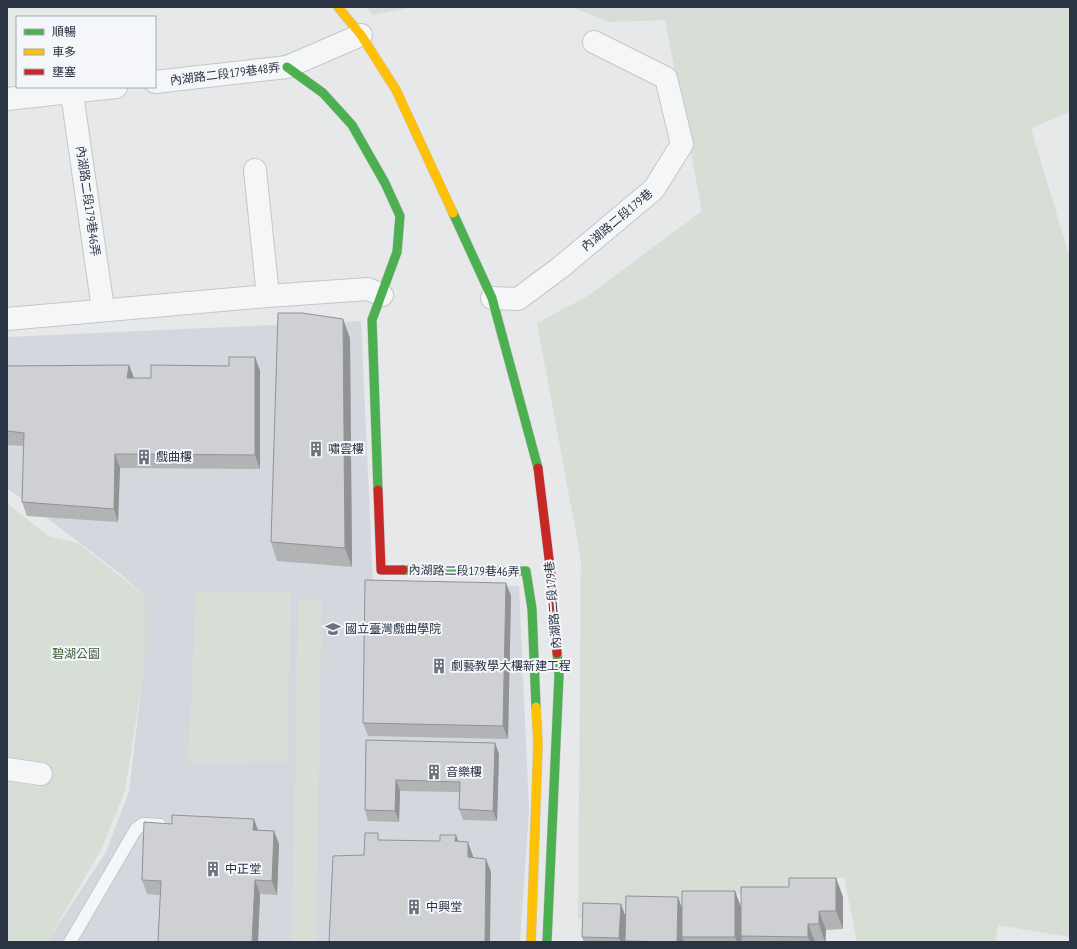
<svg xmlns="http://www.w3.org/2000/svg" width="1077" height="949" font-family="'PT Sans Narrow','Noto Sans TC',sans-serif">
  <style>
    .built { fill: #d4d7dd }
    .green { fill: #d6ded6 }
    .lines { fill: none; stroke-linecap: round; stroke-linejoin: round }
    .lane-casing { stroke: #c4c6c8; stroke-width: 14 }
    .street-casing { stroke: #c4c6c8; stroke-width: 24 }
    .fast-casing { stroke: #c4c6c8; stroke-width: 10 }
    .slow-casing { stroke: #c4c6c8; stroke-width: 10 }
    .jam-casing { stroke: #c4c6c8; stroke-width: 10 }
    .lane { stroke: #f5f6f7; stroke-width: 12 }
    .street { stroke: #f5f6f7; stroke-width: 22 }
    .fast { stroke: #4caf50; stroke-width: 9 }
    .slow { stroke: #ffc107; stroke-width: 9 }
    .jam { stroke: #c62828; stroke-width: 9 }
    .wall { fill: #b1b3b5 }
    .shaded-wall { fill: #909294 }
    .building { fill: #ced0d3; stroke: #909294 }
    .labels { text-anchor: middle; stroke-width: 4; stroke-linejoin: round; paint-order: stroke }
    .street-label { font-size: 12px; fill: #2b3445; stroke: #f4f6f9 }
    .poi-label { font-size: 12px; fill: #2b3445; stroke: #f4f6f9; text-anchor: start }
    .park-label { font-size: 12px; fill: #3f6138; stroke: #f4f6f9 }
  </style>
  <rect width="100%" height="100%" fill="#e6e8ea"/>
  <path class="built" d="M361,321l12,264 146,1 10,224 -9,132h-473l59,-90 23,-61 15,-127v-69l-26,-23 -111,-84v-151z"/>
  <path class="green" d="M366,7h46l-39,8z
    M572,7h498v105l-39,16 39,130v679l-72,-12 -3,17h-138l-13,-65 -266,42 3,-359 -44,-237 51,-27 114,-85 -37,-191 -55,2z
    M7,503l41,33 30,7 67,53v66l-20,129 -24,59 -54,92h-40z
    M196,591l95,1 -4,170 -99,1z
    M298,600h24l-6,342h-24z"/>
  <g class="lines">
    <g class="lane-casing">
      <path id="lane" d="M70,942l66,-113 7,-5 17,1"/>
    </g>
    <g class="street-casing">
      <path id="street" d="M155,82l132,-15 74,-32
        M71,87l32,222
        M7,99l109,-12
        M255,170l13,126
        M492,298l26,1 43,-32 93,-78 28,-45 -16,-66 -72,-36
        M7,319l261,-23 100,-7 14,6
        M7,769l34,5"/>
    </g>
    <g class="fast-casing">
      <path id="fast" d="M287,67l36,26 29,32 33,58 15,33 -3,36 -25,68 6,170
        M453,213l39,85 46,170
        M403,570l123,1 6,38 4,98
        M547,942l12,-267 -2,-22"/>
    </g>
    <g class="slow-casing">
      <path id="slow" d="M338,7l23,28 35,55 57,123
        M531,942l7,-198 -2,-37"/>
    </g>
    <g class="jam-casing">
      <path id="jam" d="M538,468l13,107 6,78
        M378,490l3,80h22"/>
    </g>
    <use href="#lane" class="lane"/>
    <use href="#street" class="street"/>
    <use href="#fast" class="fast"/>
    <use href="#slow" class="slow"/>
    <use href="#jam" class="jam"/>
  </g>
  <path class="wall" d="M350,338l2,229 -75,-6 -6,-19z
    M255,357l5,14v98l-140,-1 -2,54 -91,-6 -5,-14 2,-56 -17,-1v-79l122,-1 5,13h17l78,-12z
    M506,583l5,13 -3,143 -140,-3 -5,-13z
    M366,740l133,14 -2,67 -34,-1 -4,-11v-17l-59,-1 -1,31 -31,-1 -3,-11z
    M257,830l17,1 5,13 -2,51 -17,-1 -2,48h-100l2,-47 -13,-1 -5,-14z
    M836,878l7,19v32l-17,1v12h-83l-1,-3v3h-158l-2,-5 39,-33 4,13 53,-20 4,12 53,-18 6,17 48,-21z"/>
  <path class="shaded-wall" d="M343,319l7,19 2,229 -7,-19z
    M255,357l5,14v98l-5,-14z
    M129,365l5,13h-7z
    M115,454l5,14 -2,54 -4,-13z
    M506,583l5,13 -3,143 -5,-13z
    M495,743l4,11 -2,67 -4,-10z
    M396,780l4,11 -1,31 -4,-11z
    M254,819l5,14 -6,-3z
    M274,831l5,13 -2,51 -5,-14z
    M456,835l5,13 -6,-7z
    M468,842l5,14v15l-5,-14z
    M486,859l5,13 -1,70h-5z
    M836,878l7,19v32l-7,-18z
    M255,880l5,14 -2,48h-6z
    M735,891l7,19 -1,26 1,3v3h-5l-2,-5z
    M678,897l7,19 -3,21 2,5h-7z
    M621,904l7,19 -3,19h-4l-2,-4z
    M819,911l7,19 -1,12 -6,-18z
    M808,924l7,18h-5l-2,-5z"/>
  <path class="building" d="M278,313h24l41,6 2,229 -74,-6z
    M229,357h26v98l-140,-1 -1,55 -92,-7 2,-69 -17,-2v-65l122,-1 -2,13h24v-13l78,1z
    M365,580l141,3 -3,143 -140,-3z
    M366,740l129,3 -2,68 -34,-2 1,-27 -64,-2 -1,31 -30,-1z
    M172,815l82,4 -1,11 21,1 -2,50 -17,-1 -3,62h-94l3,-61 -19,-1 2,-58 28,2z
    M365,833h13v7l62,1v-6h16l-1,6 13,1v15l18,2 -1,83h-156l4,-86 31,-1z
    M789,878h47v33h-17v13h-11v13l-67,-1v-49h48z
    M682,891h53v46h-53z
    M626,896l52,1 -1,45 -52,-1z
    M583,903l38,1 -2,34 -37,-1z"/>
  <defs>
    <g id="building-bare" transform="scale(1.2)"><path d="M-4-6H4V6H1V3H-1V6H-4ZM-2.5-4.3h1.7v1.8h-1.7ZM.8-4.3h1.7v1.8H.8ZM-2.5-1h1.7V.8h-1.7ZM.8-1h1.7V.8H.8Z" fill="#6c737f" stroke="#f4f6f9" stroke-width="2.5" paint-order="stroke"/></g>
    <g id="university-bare" transform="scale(1.2)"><path d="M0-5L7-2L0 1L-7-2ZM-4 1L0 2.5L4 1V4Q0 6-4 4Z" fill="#6c737f" stroke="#f4f6f9" stroke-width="2.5" paint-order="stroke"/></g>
  </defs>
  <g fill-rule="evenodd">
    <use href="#building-bare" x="316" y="449"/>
    <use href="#building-bare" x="144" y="457"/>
    <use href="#university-bare" x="333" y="629"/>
    <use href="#building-bare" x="439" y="666"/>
    <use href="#building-bare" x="434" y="772"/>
    <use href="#building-bare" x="213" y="869"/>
    <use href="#building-bare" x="414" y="907"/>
  </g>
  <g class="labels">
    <g class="street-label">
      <text transform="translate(225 74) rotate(-7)" y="4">內湖路二段179巷48弄</text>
      <text transform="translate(88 201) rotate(82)" y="4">內湖路二段179巷46弄</text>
      <text transform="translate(617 220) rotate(-40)" y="4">內湖路二段179巷</text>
      <text transform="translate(464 571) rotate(1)" y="4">內湖路二段179巷46弄</text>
      <text transform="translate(553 605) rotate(-95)" y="4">內湖路二段179巷</text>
    </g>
    <g class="poi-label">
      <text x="328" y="453">嘯雲樓</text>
      <text x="156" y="461">戲曲樓</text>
      <text x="345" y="633">國立臺灣戲曲學院</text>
      <text x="451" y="670">劇藝教學大樓新建工程</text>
      <text x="446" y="776">音樂樓</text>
      <text x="225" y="873">中正堂</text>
      <text x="426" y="911">中興堂</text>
    </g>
    <g class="park-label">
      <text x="76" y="658">碧湖公園</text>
    </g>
  </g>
  <rect width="1077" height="949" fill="none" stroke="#2b3445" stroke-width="16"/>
  <rect x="16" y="16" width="140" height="72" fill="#f4f6f9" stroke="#a4a8b1"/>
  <rect x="24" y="29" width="20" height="6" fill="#4caf50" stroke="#a4a8b1"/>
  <text x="52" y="36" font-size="12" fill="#2b3445">順暢</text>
  <rect x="24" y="49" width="20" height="6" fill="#ffc107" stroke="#a4a8b1"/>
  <text x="52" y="56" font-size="12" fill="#2b3445">車多</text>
  <rect x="24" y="69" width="20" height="6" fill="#c62828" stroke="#a4a8b1"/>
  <text x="52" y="76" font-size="12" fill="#2b3445">壅塞</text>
</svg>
